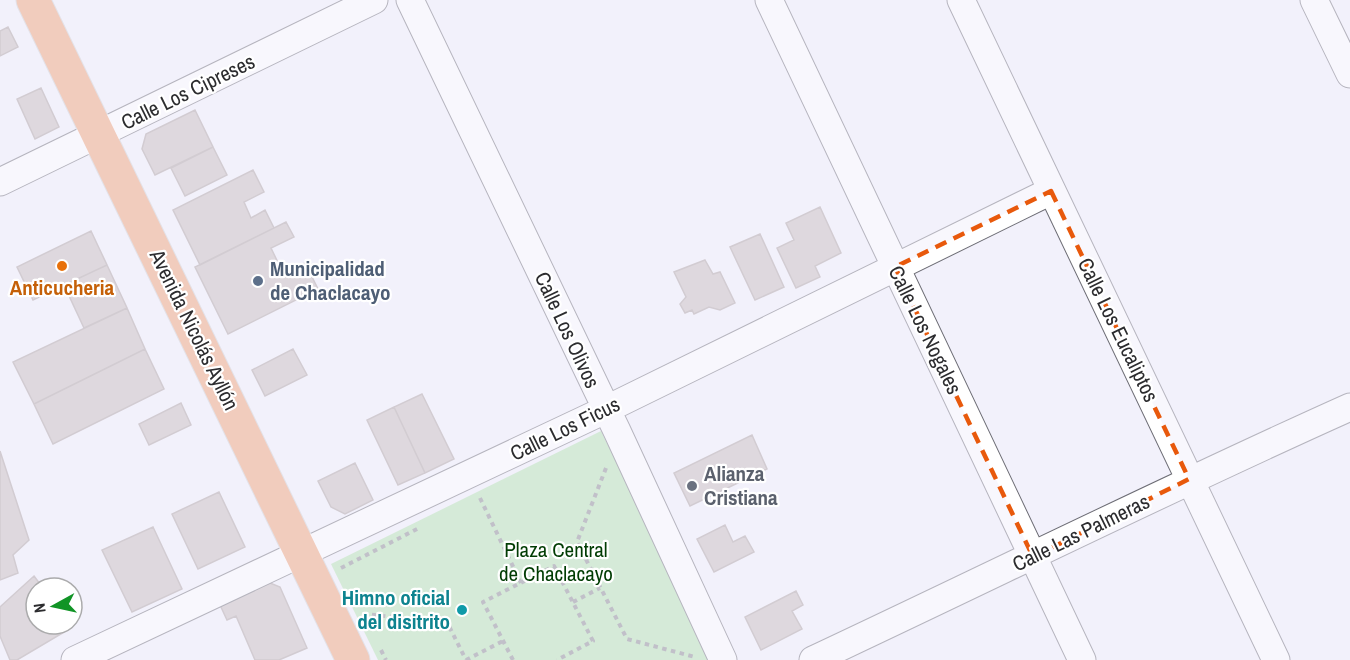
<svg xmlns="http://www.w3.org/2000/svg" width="1350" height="660" font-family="'Archivo Narrow',sans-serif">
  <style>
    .green { fill: #b2e3ae }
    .building { fill: #c6bbba; stroke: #aba09f; stroke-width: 1.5 }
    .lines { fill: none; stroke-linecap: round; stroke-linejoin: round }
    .minor-casing { stroke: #6d6d75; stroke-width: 29 }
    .trunk-casing { stroke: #d1d1d1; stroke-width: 35 }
    .path { stroke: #86868c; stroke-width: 4; stroke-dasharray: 4.5 4.5; stroke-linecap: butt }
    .minor { stroke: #fff; stroke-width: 27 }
    .trunk { stroke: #f0a072; stroke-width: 33 }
    .marked { fill: none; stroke: #e8590c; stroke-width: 4.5; stroke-dasharray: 12 8; stroke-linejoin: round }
    .food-dot { fill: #e8710a; stroke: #fff; stroke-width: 2 }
    .service-dot { fill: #5c6f8a; stroke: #fff; stroke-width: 2 }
    .worship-dot { fill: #6b7280; stroke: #fff; stroke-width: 2 }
    .culture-dot { fill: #0f9aa8; stroke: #fff; stroke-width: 2 }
    .labels { text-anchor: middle; stroke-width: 4.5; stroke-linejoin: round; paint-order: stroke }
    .street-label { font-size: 21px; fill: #2c2c2f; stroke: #fff }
    .service-label { font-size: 21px; font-weight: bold; fill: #4e5e75; stroke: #fff; text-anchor: start }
    .food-label { font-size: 21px; font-weight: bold; fill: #c56008; stroke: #fff }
    .worship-label { font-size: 21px; font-weight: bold; fill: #5b616d; stroke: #fff; text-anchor: start }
    .park-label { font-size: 21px; fill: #013c03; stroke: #fff }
    .culture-label { font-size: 21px; font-weight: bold; fill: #0d838f; stroke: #fff; text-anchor: end }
  </style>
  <rect width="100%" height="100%" fill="#f2f1fb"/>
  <path class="green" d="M601,431l112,229h-335l-47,-96z"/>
  <path class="building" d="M8,27l10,20 -18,9v-25z
    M41,88l18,39 -24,12 -18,-40z
    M195,110l18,37 -58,28 -13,-26 4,-15z
    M213,147l14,28 -42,21 -14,-28z
    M253,170l11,22 -20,10 7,16 14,-8 9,18 -74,37 -27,-55z
    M820,207l21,46 -26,13 5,11 -24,11 -19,-40 17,-8 -8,-17z
    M286,222l8,15 -23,11 12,25 22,-10 13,26 -90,45 -33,-67z
    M91,231l16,34 -74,35 -16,-33z
    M760,234l24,53 -29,13 -25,-53z
    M705,260l8,14 7,-2 15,31 -15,7 -11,-3 -15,7 -2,-4 -7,3 -5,-9 6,-7 -12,-25z
    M107,265l20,43 -43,20 -20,-43z
    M127,308l18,41 -111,55 -21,-42z
    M145,349l19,40 -111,55 -19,-40z
    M293,349l14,26 -42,21 -13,-26z
    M422,394l32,65 -29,14 -31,-66z
    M181,403l10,22 -42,20 -10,-21z
    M394,407l31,66 -27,12 -31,-65z
    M752,435l15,34 -77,37 -16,-33z
    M0,451l29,89 -16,15 5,18 -18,7z
    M355,463l18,37 -28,14 -14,-7 -13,-26z
    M219,492l26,55 -47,22 -26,-55z
    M725,525l8,17 12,-6 9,16 -40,20 -17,-33z
    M153,527l29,62 -50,23 -30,-62z
    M34,576l9,12h-7v36h32l3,4 -54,32h-7l-10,-24v-29z
    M270,583l10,4 27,61 -28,12h-24l-19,-44 -9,4 -7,-15z
    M796,591l7,14 -11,6 10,18 -41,21 -16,-33z"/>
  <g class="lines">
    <g class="minor-casing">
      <path id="minor" d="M410,0l207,431 106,229
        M769,0l313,660
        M961,0l315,660
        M1314,0l36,74
        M0,182l374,-182
        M75,660l530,-250 446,-219
        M813,660c179,-84 356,-172 537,-253"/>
    </g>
    <g class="trunk-casing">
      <path id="trunk" d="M33,0l320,660"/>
    </g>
    <path class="path" d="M606,468l-29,74 50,97 68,18
      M480,498l41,85
      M341,568l78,-40
      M573,602l27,-14
      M363,614l84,8 19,38
      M381,650l5,10
      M466,660l37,-19
      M513,660l-30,-58 71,-36 39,75 -36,19"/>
    <use href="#minor" class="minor"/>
    <use href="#trunk" class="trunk"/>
  </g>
  <path d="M0 0H1350V660H0ZM1051,191l138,288 -156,78 -138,-290z" fill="#f2f1fb" fill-opacity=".55" fill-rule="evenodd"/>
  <path class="marked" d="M1051,191l138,288 -156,78 -138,-290z"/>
  <circle class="food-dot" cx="62" cy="266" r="6"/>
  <circle class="service-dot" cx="258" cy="281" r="6"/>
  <circle class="worship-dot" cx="692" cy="486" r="6"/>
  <circle class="culture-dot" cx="462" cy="610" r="6"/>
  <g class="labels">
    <g class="street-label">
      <text transform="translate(188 92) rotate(-26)" y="7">Calle Los Cipreses</text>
      <text transform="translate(194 330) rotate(64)" y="7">Avenida Nicolás Ayllón</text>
      <text transform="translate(567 330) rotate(65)" y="7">Calle Los Olivos</text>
      <text transform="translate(925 330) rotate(64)" y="7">Calle Los Nogales</text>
      <text transform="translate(1118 330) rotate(64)" y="7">Calle Los Eucaliptos</text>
      <text transform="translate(565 429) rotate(-26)" y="7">Calle Los Ficus</text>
      <text transform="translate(1081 533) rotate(-26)" y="7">Calle Las Palmeras</text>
    </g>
    <g class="service-label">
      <text x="270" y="276">Municipalidad<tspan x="270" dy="24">de Chaclacayo</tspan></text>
    </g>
    <g class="food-label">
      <text x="62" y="295">Anticucheria</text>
    </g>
    <g class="worship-label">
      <text x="704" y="481">Alianza<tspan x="704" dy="24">Cristiana</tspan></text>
    </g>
    <g class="park-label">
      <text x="556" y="557">Plaza Central<tspan x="556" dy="24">de Chaclacayo</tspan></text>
    </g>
    <g class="culture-label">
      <text x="450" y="605">Himno oficial<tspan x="450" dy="24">del disitrito</tspan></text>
    </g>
  </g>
  <g transform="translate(54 606) rotate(262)"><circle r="28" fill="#ffffff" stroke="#ababac" stroke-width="1.5"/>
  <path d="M0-4.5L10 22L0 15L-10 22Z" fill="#119426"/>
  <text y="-9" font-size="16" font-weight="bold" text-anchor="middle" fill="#2c2c2f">N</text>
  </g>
</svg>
